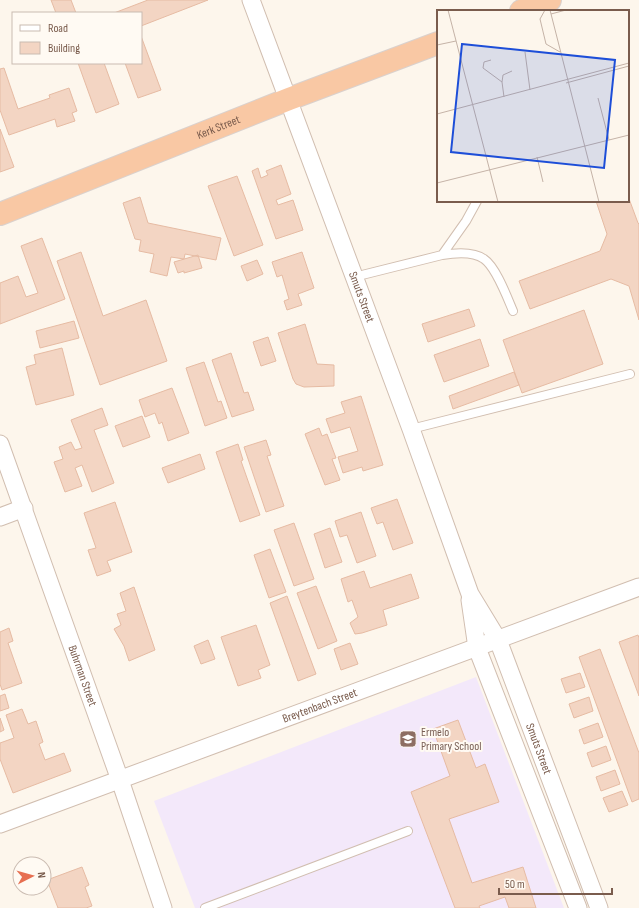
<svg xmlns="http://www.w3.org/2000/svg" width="639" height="908" font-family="'Sofia Sans Condensed',sans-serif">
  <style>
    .education { fill: #f3e8fa }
    .building { fill: #f3d5c3; stroke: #e6bba3 }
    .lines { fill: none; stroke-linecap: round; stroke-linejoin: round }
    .service-casing { stroke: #d1beb0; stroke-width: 10 }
    .minor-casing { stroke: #d1beb0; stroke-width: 19 }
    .trunk-casing { stroke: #dad1cd; stroke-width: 24 }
    .service { stroke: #fff; stroke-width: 8 }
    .minor { stroke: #fff; stroke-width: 17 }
    .trunk { stroke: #f9c8a4; stroke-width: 22 }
    .labels { text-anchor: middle; stroke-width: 4; stroke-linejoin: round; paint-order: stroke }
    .street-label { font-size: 12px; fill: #7a5c4d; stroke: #fffaf3 }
    .education-label { font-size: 12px; fill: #785e54; stroke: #fffaf3; text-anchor: start }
    .inset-road { fill: none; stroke: #c5b3a7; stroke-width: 1 }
    .view { fill: #1d4ed8; fill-opacity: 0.15; stroke: #1d4ed8; stroke-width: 2 }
    .inset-edge { fill: none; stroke: #7a5c4d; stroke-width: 2 }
  </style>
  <rect width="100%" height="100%" fill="#fdf6ec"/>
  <path class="education" d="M476,677l88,231h-369l-41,-107z"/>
  <path class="building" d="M51,0h20l5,13h-20z
    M148,0h60l-67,26v-13h-27z
    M141,36l20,54 -23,8 -13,-35h16z
    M78,63h26l15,41 -23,9z
    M4,68l14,41 32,-11 -1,-3 20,-7 8,23 -5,2 3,8 -18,6 -2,-8 -46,16 -9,-25v-41z
    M0,129l14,38 -14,5z
    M281,165l10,29 -15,6 2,5 15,-5 10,30 -27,9 -24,-68 6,-3 3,10 7,-3 -2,-4z
    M237,176l26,69 -29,11 -26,-70z
    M628,196l10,27 1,1v96l-10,-34 -18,-7 -81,30 -11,-28 81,-30 7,-17 -11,-33h32z
    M140,197l8,26 73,15 -5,22 -31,-6 -1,5 -13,-2 -4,19 -17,-4 4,-18 -15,-3 2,-11 -6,-1 -12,-36z
    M42,238l23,61 -65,25v-41l18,-7 8,21 12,-4 -17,-47z
    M81,252l22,64 43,-16 21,61 -67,24 -43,-124z
    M302,252l12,36 -16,6 4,11 -15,5 -3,-9 5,-2 -7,-24 -5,2 -5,-15z
    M198,255l4,13 -18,5v-2l-6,2 -4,-11z
    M257,260l6,14 -16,7 -6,-15z
    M469,309l6,17 -47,16 -6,-18z
    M584,310l19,54 -81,29 -19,-53z
    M74,321l5,17 -39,10 -4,-17z
    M305,324l12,40 17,1v21l-30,1 -8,-3 -3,-5 -15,-46z
    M268,337l8,24 -15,5 -8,-24z
    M480,339l9,27 -45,16 -10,-27z
    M62,348l12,47 -38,10 -10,-38 10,-3 -2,-9z
    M231,353l13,40 4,-1 6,18 -22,7 -20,-57z
    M204,362l14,40 3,-1 6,17 -22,8 -19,-58z
    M514,372l5,13 -66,24 -4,-13z
    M172,388l17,45 -21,8 -6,-19 -3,2 -4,-11 -10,4 -6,-17z
    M361,396l22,69 -20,6 -1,-4 -19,6 -5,-16 20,-6 -8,-24 -19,6 -5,-14 19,-6 -4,-11z
    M102,408l6,17 -14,5 20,53 -22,9 -10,-27 -7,3 7,18 -17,6 -11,-30 9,-3 -4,-12 12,-5 4,8 7,-2 -11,-28z
    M142,416l8,21 -27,10 -8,-21z
    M319,428l3,8 5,-2 9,24 -4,1 8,21 -15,5 -20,-51z
    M266,440l5,15 -4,1 17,50 -18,6 -22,-65z
    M238,444l5,16 -2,1 19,54 -20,7 -24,-70z
    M200,454l5,15 -37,14 -6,-15z
    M397,499l16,44 -20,7 -10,-28 -6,2 -6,-16z
    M115,502l17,50 -25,9 4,10 -14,5 -9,-26 8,-2 -12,-35z
    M361,512l15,44 -19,7 -10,-28 -7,2 -5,-16z
    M294,523l20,56 -20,7 -20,-56z
    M330,528l12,34 -17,6 -11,-34z
    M270,549l16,43 -17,6 -15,-43z
    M364,571l6,17 41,-14 8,24 -36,12 4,15 -25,8 -7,1 -5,-11 8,-6 -6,-17 -4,2 -7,-23z
    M316,586l21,55 -19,8 -21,-56z
    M134,587l21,63 -26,11 -5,-15 -10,-17 7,-4 -4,-11 9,-3 -6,-18z
    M287,596l29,78 -18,7 -28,-78z
    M256,625l14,40 -12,5 3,8 -23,8 -17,-49z
    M9,628l4,13 -5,2 14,40 -20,7 -2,-6v-52z
    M638,635l1,3v58l-20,-54z
    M208,640l7,19 -14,5 -7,-18z
    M350,643l8,21 -17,6 -7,-21z
    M600,649l39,104v46l-7,3 -53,-145z
    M580,673l5,14 -19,6 -5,-14z
    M5,694l4,14 -9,3v-15z
    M589,697l4,14 -19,7 -5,-14z
    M22,709l6,15 8,-3 7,21 -4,2 6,16 19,-7 7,18 -58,22 -13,-34v-16l14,-5 -8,-23z
    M0,718l4,12 -4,2z
    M458,720l18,48 9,-4 14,38 -50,17 23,64 51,-16 13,41h-27l-4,-11 -26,9 1,2h-25l-44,-116 39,-16 -17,-47z
    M598,723l5,14 -19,7 -5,-14z
    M606,746l5,14 -19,7 -5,-14z
    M615,770l5,14 -19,7 -5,-14z
    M622,791l6,14 -19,7 -6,-14z
    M82,867l7,18 -4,2 7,19 -6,2h-28l-11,-28z"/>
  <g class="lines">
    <g class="service-casing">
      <path id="service" d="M442,255c12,-2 31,-4 42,4 12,8 23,38 29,52
        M354,277l88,-22 24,-34 11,-20
        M411,429l219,-55
        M205,908l203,-77"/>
    </g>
    <g class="minor-casing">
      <g id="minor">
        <path id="s1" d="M251,0l160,429 59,165 28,46 101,268"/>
        <path id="s2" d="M0,444l120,336 43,128"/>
        <path d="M0,517l24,-9"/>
        <path d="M470,600l7,48 101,260"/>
        <path id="s3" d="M0,824l639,-237"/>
      </g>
    </g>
    <g class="trunk-casing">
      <g id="trunk">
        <path d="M521,11l29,-11"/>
        <path id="s4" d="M0,214l289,-115 149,-56"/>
      </g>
    </g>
    <use href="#service" class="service"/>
    <use href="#minor" class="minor"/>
    <use href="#trunk" class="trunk"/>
  </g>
  <defs>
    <g id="school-square" transform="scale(0.9)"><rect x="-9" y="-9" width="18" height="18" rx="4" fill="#8d6e63" stroke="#fffaf3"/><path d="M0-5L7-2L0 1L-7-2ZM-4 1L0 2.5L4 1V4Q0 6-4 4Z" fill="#fff"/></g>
  </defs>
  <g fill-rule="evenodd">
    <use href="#school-square" x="408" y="739"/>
  </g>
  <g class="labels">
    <g class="street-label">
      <text dy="4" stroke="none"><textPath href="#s4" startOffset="235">Kerk Street</textPath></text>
      <text dy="4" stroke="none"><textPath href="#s1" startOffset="317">Smuts Street</textPath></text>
      <text dy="4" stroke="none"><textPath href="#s2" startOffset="246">Buhrman Street</textPath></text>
      <text dy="4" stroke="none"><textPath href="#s3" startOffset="341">Breytenbach Street</textPath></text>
      <text dy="4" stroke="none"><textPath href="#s1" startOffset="803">Smuts Street</textPath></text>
    </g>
    <g class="education-label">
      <text x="421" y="736">Ermelo<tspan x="421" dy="14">Primary School</tspan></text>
    </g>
  </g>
  <g transform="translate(437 10)">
    <rect width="192" height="192" fill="#fdf6ec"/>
    <path class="inset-road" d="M11,0l50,192M108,0l-5,9 6,25 14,8M113,0l49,192M114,4l15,-4M0,35l19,-4M88,42l5,38M54,50l-7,2 -1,6 19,14 2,15M65,72l1,-7 9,-4M129,73l63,-17M161,88l11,42M0,104l192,-51M100,147l6,25M0,173l192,-48"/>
    <path class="view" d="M25,34l153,16 -11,108 -153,-16z"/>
    <rect width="192" height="192" class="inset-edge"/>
  </g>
  <rect x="12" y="12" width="130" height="52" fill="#fffaf3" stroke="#cabbb1"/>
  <rect x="20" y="25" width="20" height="6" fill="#ffffff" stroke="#cabbb1"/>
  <text x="48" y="32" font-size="12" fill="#7a5c4d">Road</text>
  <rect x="20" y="42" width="20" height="12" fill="#f3d5c3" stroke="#cabbb1"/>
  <text x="48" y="52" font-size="12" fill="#7a5c4d">Building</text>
  <g transform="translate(32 876) rotate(84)"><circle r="19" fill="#fffaf3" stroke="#cabbb1"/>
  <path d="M0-3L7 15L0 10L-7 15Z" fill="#e76f51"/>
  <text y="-6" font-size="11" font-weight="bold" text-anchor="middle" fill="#7a5c4d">N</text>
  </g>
  <path d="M499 888v6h113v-6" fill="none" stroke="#7a5c4d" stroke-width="2"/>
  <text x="505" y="888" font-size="12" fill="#7a5c4d" stroke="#fffaf3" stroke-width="3" paint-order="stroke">50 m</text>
</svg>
